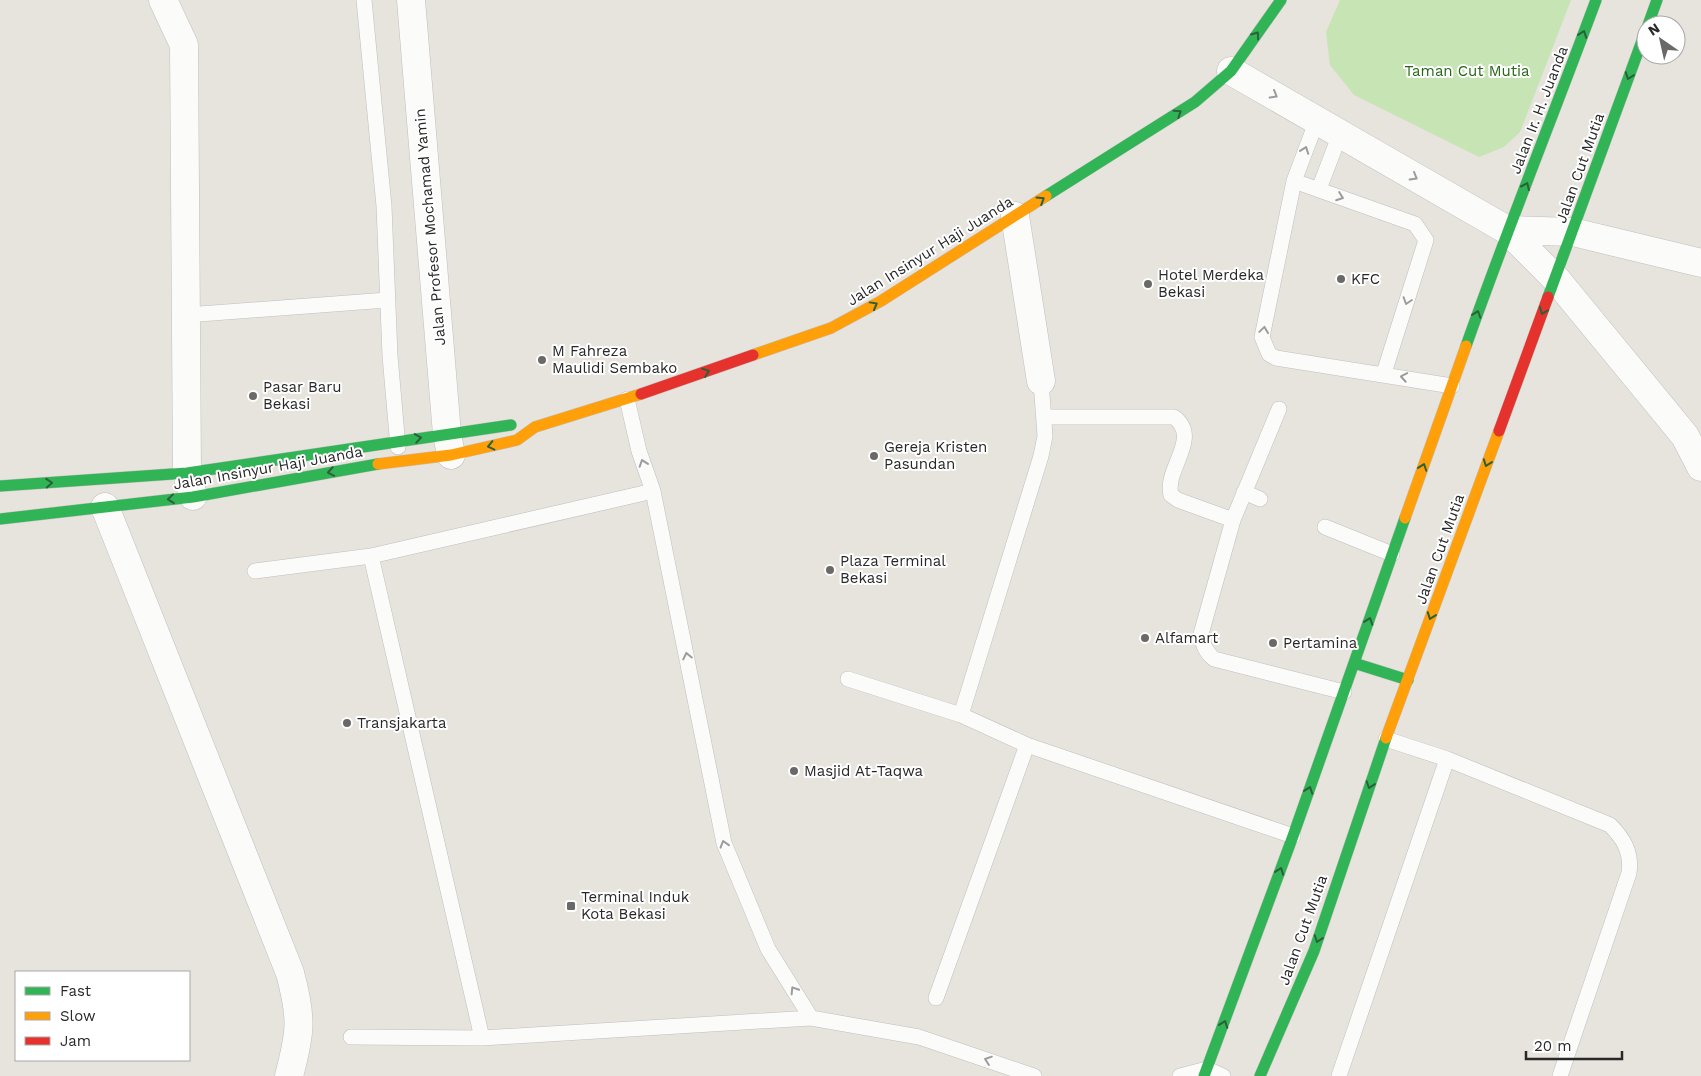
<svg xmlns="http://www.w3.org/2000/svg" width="1701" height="1076" font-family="'Work Sans',sans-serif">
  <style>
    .green { fill: #c7e4b4 }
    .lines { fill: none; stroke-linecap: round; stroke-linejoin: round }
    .lane-casing { stroke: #c0bfbf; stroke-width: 16 }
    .street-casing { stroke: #c0bfbf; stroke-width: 29 }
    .fast-casing { stroke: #c3c2c0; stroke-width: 12 }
    .slow-casing { stroke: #c3c2c0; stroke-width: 12 }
    .jam-casing { stroke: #c3c2c0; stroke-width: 12 }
    .lane { stroke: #fbfbfa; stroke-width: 15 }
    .street { stroke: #fbfbfa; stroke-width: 28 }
    .fast { stroke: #30b455; stroke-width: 11 }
    .slow { stroke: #ff9f0a; stroke-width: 11 }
    .jam { stroke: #e5322d; stroke-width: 11 }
    .oneway { stroke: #2b603a }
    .oneway2 { stroke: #9c9c9c }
    .poi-dot { fill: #6b6967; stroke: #fff; stroke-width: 2 }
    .labels { text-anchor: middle; stroke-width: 4; stroke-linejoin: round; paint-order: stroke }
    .park-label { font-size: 15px; fill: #256716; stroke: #fff }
    .street-label { font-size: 15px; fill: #282828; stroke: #fff }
    .poi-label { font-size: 15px; fill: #282828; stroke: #fff; text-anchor: start }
  </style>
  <rect width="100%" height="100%" fill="#e7e3dd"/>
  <path class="green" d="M1340,0h231l-51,132 -16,15 -25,10 -125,-62 -24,-30 -4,-33z"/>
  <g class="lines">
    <g class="lane-casing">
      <path id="lane" d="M364,0l20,206 6,150 8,91
        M1317,120l-23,61 -32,156 7,17 7,4 176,28
        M1294,181l121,43 11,16 -42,133
        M1319,189l21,-55
        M186,315l201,-15
        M627,399l12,52 14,40 71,352 44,106 43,69 108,19 115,39
        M1279,409l-46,111 -32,114c2,11 4,17 13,25l130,33
        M1045,417h129c28,21 -10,52 -3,78l7,5 55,20
        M1244,492l16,7
        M1325,527l67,27
        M371,556l111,482
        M255,571l116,-15 282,-65
        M848,679l113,36 66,30 266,91
        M961,715l80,-259 4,-20 -4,-55
        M1386,739l61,20 163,66c14,14 22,28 19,48l-69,203
        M936,998l91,-253
        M351,1037l131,1 329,-20
        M1180,1076l27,-7 16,7
        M1339,1076l108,-317"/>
    </g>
    <g class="street-casing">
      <path id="street" d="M163,0l21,45 3,428 6,23
        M411,0l36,434 4,21
        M1231,71l276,159 49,49 129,157 16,31
        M1015,216l26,165
        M1507,230l66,2 128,31
        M105,507l185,466c12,45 11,58 -1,103"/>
    </g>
    <g class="fast-casing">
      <path id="fast" d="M1648,25l9,-25
        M1046,196l149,-94 36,-31 50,-71
        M1548,297l98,-267
        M1466,346c41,-116 87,-230 130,-346
        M0,486l187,-13 324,-48
        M0,519l193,-22 185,-33
        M1354,663l54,17
        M1204,1076l89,-240 112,-318
        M1260,1076l54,-125 72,-213"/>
    </g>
    <g class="slow-casing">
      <path id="slow" d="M753,355l78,-27 50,-27 165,-105
        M378,464l73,-9 66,-15 18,-13 106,-33
        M1405,518l61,-172
        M1386,738l113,-307"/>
    </g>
    <g class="jam-casing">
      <path id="jam" d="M641,394l112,-39
        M1499,431l49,-134"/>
    </g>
    <use href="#lane" class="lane"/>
    <use href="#street" class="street"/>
    <use href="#fast" class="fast"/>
    <use href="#slow" class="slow"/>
    <use href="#jam" class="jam"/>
  </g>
  <defs><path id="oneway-chevron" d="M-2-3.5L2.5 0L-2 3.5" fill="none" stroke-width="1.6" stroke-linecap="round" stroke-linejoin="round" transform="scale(1.25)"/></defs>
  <g class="oneway">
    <use href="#oneway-chevron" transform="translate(1583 34) rotate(-70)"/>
    <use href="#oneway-chevron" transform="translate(1256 35) rotate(-55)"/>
    <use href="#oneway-chevron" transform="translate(1629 76) rotate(110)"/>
    <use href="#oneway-chevron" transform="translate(1178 113) rotate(-33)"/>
    <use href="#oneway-chevron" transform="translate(1526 186) rotate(-66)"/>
    <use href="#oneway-chevron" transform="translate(1041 200) rotate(-32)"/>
    <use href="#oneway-chevron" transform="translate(874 305) rotate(-29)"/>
    <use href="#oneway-chevron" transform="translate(1543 311) rotate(113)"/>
    <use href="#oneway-chevron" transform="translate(1477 314) rotate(-71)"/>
    <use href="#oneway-chevron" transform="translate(706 372) rotate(-19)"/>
    <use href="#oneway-chevron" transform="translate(418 438) rotate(-9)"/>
    <use href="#oneway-chevron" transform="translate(491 446) rotate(167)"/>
    <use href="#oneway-chevron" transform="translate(1487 463) rotate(110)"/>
    <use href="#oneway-chevron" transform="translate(1423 467) rotate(-71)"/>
    <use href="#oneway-chevron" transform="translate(331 472) rotate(170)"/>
    <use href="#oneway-chevron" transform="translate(49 483) rotate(-4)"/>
    <use href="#oneway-chevron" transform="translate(171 499) rotate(174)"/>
    <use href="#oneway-chevron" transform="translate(1431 616) rotate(110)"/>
    <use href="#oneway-chevron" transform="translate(1369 621) rotate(-71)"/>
    <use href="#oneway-chevron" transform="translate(1370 785) rotate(109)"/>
    <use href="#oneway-chevron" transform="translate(1309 790) rotate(-71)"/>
    <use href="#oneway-chevron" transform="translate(1280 871) rotate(-70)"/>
    <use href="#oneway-chevron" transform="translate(1318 939) rotate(109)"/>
    <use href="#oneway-chevron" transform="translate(1224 1024) rotate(-70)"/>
  </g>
  <g class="oneway2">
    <use href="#oneway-chevron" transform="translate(1274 95) rotate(30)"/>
    <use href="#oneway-chevron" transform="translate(1305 150) rotate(-70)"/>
    <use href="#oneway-chevron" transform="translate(1414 177) rotate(30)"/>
    <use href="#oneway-chevron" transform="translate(1340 197) rotate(20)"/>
    <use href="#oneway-chevron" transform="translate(1407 301) rotate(108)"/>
    <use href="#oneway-chevron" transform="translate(1264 330) rotate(-82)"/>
    <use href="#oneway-chevron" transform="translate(1404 377) rotate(-170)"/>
    <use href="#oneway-chevron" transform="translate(643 463) rotate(-109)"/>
    <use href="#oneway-chevron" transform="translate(687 656) rotate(-102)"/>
    <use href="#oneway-chevron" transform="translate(724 844) rotate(-107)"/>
    <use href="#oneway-chevron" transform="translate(794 990) rotate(-122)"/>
    <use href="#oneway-chevron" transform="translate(988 1060) rotate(-161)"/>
  </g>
  <g class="poi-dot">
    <circle cx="1341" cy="279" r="5"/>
    <circle cx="1148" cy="284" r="5"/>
    <circle cx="542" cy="360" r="5"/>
    <circle cx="253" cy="396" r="5"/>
    <circle cx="874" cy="456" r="5"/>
    <circle cx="830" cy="570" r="5"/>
    <circle cx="1145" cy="638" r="5"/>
    <circle cx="1273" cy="643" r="5"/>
    <circle cx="347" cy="723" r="5"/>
    <circle cx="794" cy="771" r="5"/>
    <rect x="566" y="901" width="10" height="10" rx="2.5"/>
  </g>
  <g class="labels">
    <g class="park-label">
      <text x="1467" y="76">Taman Cut Mutia</text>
    </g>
    <g class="street-label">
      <text transform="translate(1539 110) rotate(-69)" y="5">Jalan Ir. H. Juanda</text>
      <text transform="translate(1580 168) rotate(-70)" y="5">Jalan Cut Mutia</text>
      <text transform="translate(430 227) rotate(-95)" y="5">Jalan Profesor Mochamad Yamin</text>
      <text transform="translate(930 251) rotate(-32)" y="5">Jalan Insinyur Haji Juanda</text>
      <text transform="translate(268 468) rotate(-10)" y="5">Jalan Insinyur Haji Juanda</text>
      <text transform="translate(1440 549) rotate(-70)" y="5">Jalan Cut Mutia</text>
      <text transform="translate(1303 930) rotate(-70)" y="5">Jalan Cut Mutia</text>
    </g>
    <g class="poi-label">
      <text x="1158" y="280">Hotel Merdeka<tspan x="1158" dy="17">Bekasi</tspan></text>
      <text x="1351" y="284">KFC</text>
      <text x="552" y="356">M Fahreza<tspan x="552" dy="17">Maulidi Sembako</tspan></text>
      <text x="263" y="392">Pasar Baru<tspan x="263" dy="17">Bekasi</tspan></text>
      <text x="884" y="452">Gereja Kristen<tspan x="884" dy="17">Pasundan</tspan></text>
      <text x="840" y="566">Plaza Terminal<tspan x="840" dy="17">Bekasi</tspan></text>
      <text x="1155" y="643">Alfamart</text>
      <text x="1283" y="648">Pertamina</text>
      <text x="357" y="728">Transjakarta</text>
      <text x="804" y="776">Masjid At-Taqwa</text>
      <text x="581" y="902">Terminal Induk<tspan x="581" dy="17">Kota Bekasi</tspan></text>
    </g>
  </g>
  <rect x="15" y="971" width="175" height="90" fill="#ffffff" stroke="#a9a9a9"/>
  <rect x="25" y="987" width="25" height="8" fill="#30b455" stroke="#a9a9a9"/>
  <text x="60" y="996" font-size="15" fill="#282828">Fast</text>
  <rect x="25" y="1012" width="25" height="8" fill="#ff9f0a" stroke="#a9a9a9"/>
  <text x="60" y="1021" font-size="15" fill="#282828">Slow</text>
  <rect x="25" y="1037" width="25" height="8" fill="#e5322d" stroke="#a9a9a9"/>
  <text x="60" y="1046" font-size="15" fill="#282828">Jam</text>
  <g transform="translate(1661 40) rotate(326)"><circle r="24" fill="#ffffff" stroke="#a9a9a9"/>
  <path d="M0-4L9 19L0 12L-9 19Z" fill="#6b6967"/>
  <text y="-8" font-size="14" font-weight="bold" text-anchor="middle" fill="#282828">N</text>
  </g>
  <path d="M1526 1051v8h96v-8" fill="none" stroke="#282828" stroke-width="2.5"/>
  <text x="1534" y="1051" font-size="15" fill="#282828" stroke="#ffffff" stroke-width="4" paint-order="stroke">20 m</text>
</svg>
